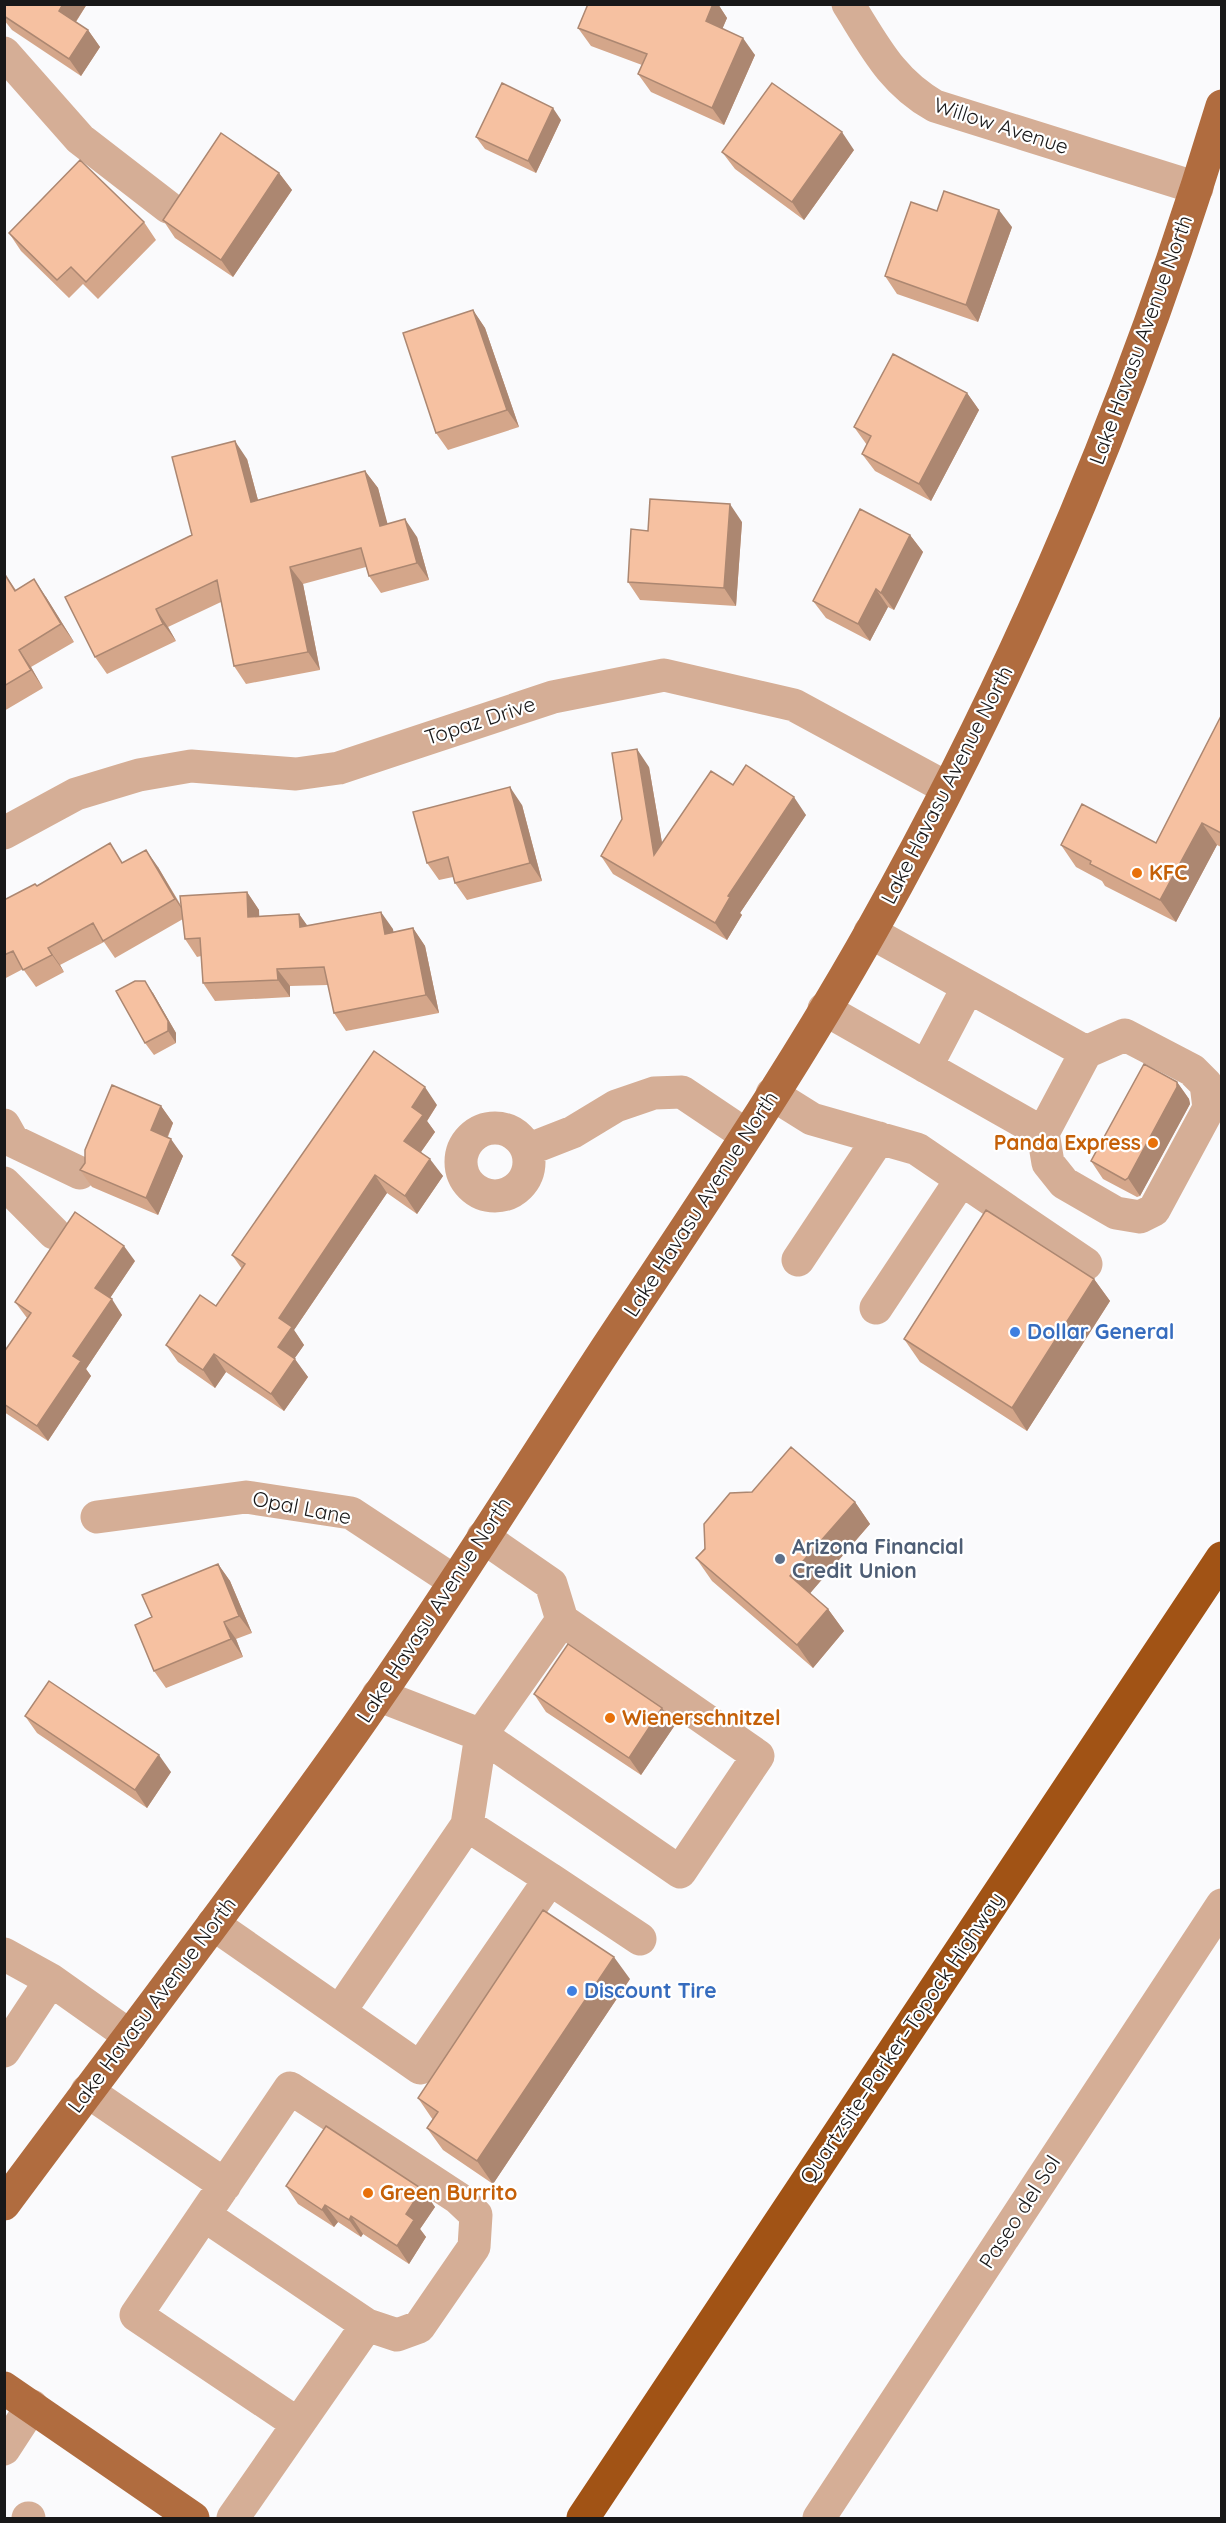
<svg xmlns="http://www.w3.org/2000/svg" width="1226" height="2523" font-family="Quicksand,sans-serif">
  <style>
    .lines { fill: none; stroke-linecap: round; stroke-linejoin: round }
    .minor { stroke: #d5ae96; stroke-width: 33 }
    .major { stroke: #b06c3f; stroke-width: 33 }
    .highway { stroke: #a15315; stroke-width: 33 }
    .wall { fill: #d4a68a }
    .shaded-wall { fill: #ac8771 }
    .building { fill: #f6c1a1; stroke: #ac8771; stroke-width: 1.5 }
    .food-dot { fill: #e8710a; stroke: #fff; stroke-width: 2 }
    .shop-dot { fill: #3f7fe0; stroke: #fff; stroke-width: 2 }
    .service-dot { fill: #5c6f8a; stroke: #fff; stroke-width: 2 }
    .labels { text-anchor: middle; stroke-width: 4.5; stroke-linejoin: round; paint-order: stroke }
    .street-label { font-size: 21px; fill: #181819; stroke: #fff }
    .food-label { font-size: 21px; font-weight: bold; fill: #c56008; stroke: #fff; text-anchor: start }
    .shop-label { font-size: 21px; font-weight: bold; fill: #366cbe; stroke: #fff; text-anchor: start }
    .service-label { font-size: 21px; font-weight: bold; fill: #4e5e75; stroke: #fff; text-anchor: start }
  </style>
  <rect width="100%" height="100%" fill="#fafafc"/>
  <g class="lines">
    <path class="minor" d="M848,4c26,41 43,77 87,102l262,82
      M4,53l76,86 88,68
      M4,833l72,-39 63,-19 52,-9 105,8 43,-6 214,-71 111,-22 130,30 153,83
      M870,932l216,120
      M824,1009l219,124 43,-81 39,-17 67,35 14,14 3,24 -55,102 -14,7 -24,-4 -52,-30 -16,-20 -5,-30
      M926,1067l42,-80
      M772,1094l40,25 105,30 169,115
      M4,1125l9,16 67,32
      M461 1162a34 34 0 1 1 68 0a34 34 0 1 1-68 0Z
      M527,1150l46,-18 43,-26 38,-13 28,-1 64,43
      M4,1183l50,50
      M798,1260l81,-122
      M876,1308l85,-128
      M97,1517l149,-20 105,16 103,68
      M378,1695l103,40 199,137 78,-116 -196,-136 -11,-36 -68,-47
      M467,1825l14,-90 81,-115
      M550,1879l90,60
      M213,1924l207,144 130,-189 -83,-54 -127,186
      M4,1954l47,26 79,56
      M4,2051l47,-71
      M87,2091l138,94
      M204,2215l86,-127 168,110 18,17 -2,32 -55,80 -22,8 -30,-10
      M4,2449l28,-43
      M28,2518h1
      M233,2518l134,-193 -163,-110 -68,100 162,109
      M819,2518l403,-613"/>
    <path class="major" d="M4,2204c117,-158 237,-313 350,-473 87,-124 167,-252 250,-379 92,-139 187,-278 269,-424 146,-260 263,-536 349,-822
      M4,2388l189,130"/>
    <path class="highway" d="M583,2518l639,-960"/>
  </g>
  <path class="wall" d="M5,4h82l-11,18 12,8 12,17 -19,29 -69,-46 -8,-10z
    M588,4h130l9,14 -5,11 33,26 -31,70 -73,-33 -13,-18 4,-9 -51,-19 -13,-18z
    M561,120l-25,53 -51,-24 -9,-12z
    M854,150l-50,70 -69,-51 -13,-17z
    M279,173l13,17 -59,87 -58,-39 -12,-18z
    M937,211l75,16 -34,95 -81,-28 -12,-18z
    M144,222l12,18 -58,59 -15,-15 -14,14 -48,-47 -12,-18z
    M473,310l12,18 34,99 -71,23 -12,-17z
    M967,393l12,17 -48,91 -56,-30 -13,-17 5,-9 -13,-18z
    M247,459l11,41 107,-29 13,17 9,36 30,13 12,43 -48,13 -12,-17 -3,-9 -63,17 17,86 -74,14 -12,-18 -13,-64 -53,25 8,14 -69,33 -12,-17 97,-122z
    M742,522l-6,84 -96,-6 -12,-18 20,-51z
    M910,535l13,17 -29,58 -6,-3 -18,34 -44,-23 -13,-17z
    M4,573l12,17 30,7 28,45 -43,25 12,21 -39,23z
    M1221,716v131l-4,-2 -41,77 -71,-36 -3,-5 -26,-14 -15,-22 95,-2z
    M649,767l13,76 71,-58 73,30 -66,98 2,2 -15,25 -114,-66 -12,-18 21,-37z
    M522,805l20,76 -75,19 -12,-17 -2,-6 -14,3 -12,-17z
    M123,863l35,4 24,40 65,-15 12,18v6l40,-2 8,12 86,3v3l20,-4 12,18 14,67 -93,18 -12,-18 -6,-28 -38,1v11l-75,4 -12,-18 -2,-27 -4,1 -12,-18 -2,-20 -68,39 -11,-16 -44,23 4,7 -28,15 -13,-18 -19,10v-79l33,-14z
    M153,993l23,40v10l-22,12 -9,-12z
    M1177,1082l12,17 1,5 -50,92 -3,1 -34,-18 -12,-18z
    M437,1105l-10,16 8,11 -14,20 22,24 -26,38 -30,-21 -93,137 10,15 -10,14 14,18 -24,34 -58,-39 -11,16 -37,-26 -12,-17 50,-39 26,-37 -10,-14z
    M161,1106l12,17 -5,14 15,19 -25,59 -66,-28 -12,-17z
    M135,1261l-25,37 12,17 -36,54 5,7 -43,65 -44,-29v-60l23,-34 -12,-16z
    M1094,1279l16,22 -83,130 -107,-69 -16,-23z
    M752,1492l103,10 15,22 -60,69 18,16 16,22 -31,37 -101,-87 -16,-23z
    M218,1564l12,17 22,52 -16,6 7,18 -77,31 -12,-17 -2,-54z
    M534,1694l141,31 -34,50 -95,-63z
    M25,1716l146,56 -24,36 -110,-75z
    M630,1979l-137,205 -50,-34 -16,-22 6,-8 -15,-22z
    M286,2186l136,3 13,18 -15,22 6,8 -17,27 -46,-30 -2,3 -23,-15 -4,5 -36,-23z"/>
  <path class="shaded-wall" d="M63,4h24l-16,25 -12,-18z
    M713,4h5l9,14 -9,21 -12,-18z
    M88,30l12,17 -19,29 -12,-17z
    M743,38l12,17 -31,70 -12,-17z
    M553,108l8,12 -25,53 -8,-12z
    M842,132l12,18 -50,70 -12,-18z
    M279,173l13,17 -59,87 -12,-17z
    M999,210l13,17 -34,95 -12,-17z
    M473,310l12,18 34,99 -12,-17z
    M967,393l12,17 -48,91 -12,-17z
    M235,441l12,18 16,60 -12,-17z
    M365,471l13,17 15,56 -13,-18z
    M730,504l12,18 -6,84 -12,-18z
    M405,519l12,18 12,43 -12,-17z
    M910,535l13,17 -29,58 -13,-17z
    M290,567l13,17 17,86 -12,-18z
    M34,579l12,18 28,45 -13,-18z
    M876,589l12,18 -18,34 -12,-17z
    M156,609l12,18 8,14 -13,-17z
    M19,650l12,17 12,21 -12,-18z
    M637,749l12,18 18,105 -13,-17z
    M510,787l12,18 20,76 -12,-18z
    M794,797l12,18 -66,98 2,2 -15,25 -12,-17 13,-27z
    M1202,823l15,22 -41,77 -16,-22z
    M146,850l12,17 29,50 -12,-18z
    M247,892l12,18 1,24 -12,-17z
    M381,912l12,17 4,23 -12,-18z
    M299,914l13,18 -12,-5z
    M413,928l12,18 14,67 -13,-18z
    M48,948l12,17 4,7 -12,-17z
    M277,969l13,17v11l-12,-17z
    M145,981l8,12 23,40v10l-8,-12z
    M1177,1082l12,17 1,5 -50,92 -12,-18z
    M425,1087l12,18 -10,16 8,11 -19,27 -12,-18 8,-34z
    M161,1106l12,17 -10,24 -12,-17z
    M171,1139l12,17 -25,59 -12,-17z
    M430,1159l13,17 -26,38 -12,-18z
    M375,1175l12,18 -93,137 10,15 -14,20 -12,-18 1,-29z
    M124,1246l11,15 -29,43 -11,-16z
    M1094,1279l16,22 -83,130 -15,-23z
    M112,1299l10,16 -36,54 5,7 -43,65 -11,-15 36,-70z
    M214,1354l12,18 -11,16 -12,-18z
    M295,1359l13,18 -24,34 -13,-17z
    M855,1502l15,22 -64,74 -16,-22z
    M218,1564l12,17 22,52 -13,-17z
    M828,1609l16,22 -31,37 -16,-23z
    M224,1622l12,17 7,18 -12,-18z
    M662,1708l13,17 -34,50 -12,-17z
    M159,1755l12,17 -24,36 -12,-18z
    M614,1957l16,22 -137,205 -16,-23z
    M422,2189l13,18 -15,22 6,8 -17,27 -12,-18 9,-32z
    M325,2205l13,17 -4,5 -12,-17z
    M351,2216l12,18 -2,3 -12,-17z"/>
  <path class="building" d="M5,4h58l-4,7 29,19 -19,29 -65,-43z
    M588,4h125l-7,17 37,17 -31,70 -74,-34 9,-20 -69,-26z
    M502,83l51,25 -25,53 -52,-24z
    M772,83l70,49 -50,70 -70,-50z
    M221,133l58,40 -58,87 -58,-40z
    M80,160l64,62 -58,60 -15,-15 -14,13 -48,-47z
    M944,191l55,19 -33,95 -81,-29 26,-74 26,9z
    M473,310l34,100 -71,23 -33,-100z
    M893,354l74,39 -48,91 -57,-30 9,-18 -17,-9z
    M235,441l16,61 114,-31 15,55 25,-7 12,44 -48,13 -8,-28 -71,19 18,85 -74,14 -17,-86 -61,29 7,15 -68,33 -30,-60 127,-62 -20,-78z
    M650,499l80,5 -6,84 -96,-6 3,-53 17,2z
    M860,509l50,26 -29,58 -5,-4 -18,35 -45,-23z
    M4,573l11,18 19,-12 27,45 -42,26 12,20 -27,16z
    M1221,716v117l-19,-10 -42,77 -70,-36 1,-3 -30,-16 21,-41 74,39z
    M637,749l17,106 57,-84 22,14 13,-20 48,32 -66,99 2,1 -15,26 -114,-67 21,-37 -10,-66z
    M510,787l20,76 -75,20 -7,-26 -21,6 -14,-51z
    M110,843l12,20 24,-13 29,49 -72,42 -10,-18 -45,25 4,7 -29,15 -10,-19 -9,4v-55l31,-16 2,2z
    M247,892l1,25 51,-3 1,13 81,-15 4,22 28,-6 13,67 -92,18 -10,-46 -47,2 1,11 -75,3 -3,-45 -15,1 -5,-43z
    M135,981h10l23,40v10l-23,12 -29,-52z
    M374,1051l51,36 -13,20 11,8 -19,26 26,18 -25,37 -30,-21 -96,143 13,9 -14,20 17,12 -24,35 -57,-40 -11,16 -37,-25 34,-50 16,11 29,-42 -13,-9z
    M1144,1064l33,18v5l-49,91 -3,2 -34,-19z
    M112,1085l49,21 -10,24 20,9 -25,59 -66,-28 5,-7v-13z
    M986,1210l108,69 -82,129 -108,-69z
    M75,1212l49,34 -29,42 17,11 -39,57 8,5 -44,65 -33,-22v-52l27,-39 -16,-11z
    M791,1447l64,55 -65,74 38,33 -31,36 -101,-87 9,-9 -1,-25 26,-31 22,-1z
    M218,1564l21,52 -15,6 7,17 -77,32 -19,-46 17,-8 -10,-22z
    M568,1644l94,64 -33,50 -95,-64z
    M49,1681l110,74 -24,35 -110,-74z
    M543,1910l71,47 -137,204 -50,-33 11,-16 -20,-14z
    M326,2126l96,63 -16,25 8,6 -17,26 -46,-30 -2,4 -24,-15 -3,5 -36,-24z"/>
  <g class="food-dot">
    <circle cx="1137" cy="873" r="6"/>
    <circle cx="1153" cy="1143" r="6"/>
    <circle cx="610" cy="1718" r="6"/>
    <circle cx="368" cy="2193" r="6"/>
  </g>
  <g class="shop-dot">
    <circle cx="1015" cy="1332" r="6"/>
    <circle cx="572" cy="1991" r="6"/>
  </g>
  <circle class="service-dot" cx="780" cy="1559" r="6"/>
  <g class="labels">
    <g class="street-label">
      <text transform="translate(1001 126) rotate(18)" y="7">Willow Avenue</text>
      <text transform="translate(1141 340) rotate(-70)" y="7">Lake Havasu Avenue North</text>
      <text transform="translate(480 721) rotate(-18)" y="7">Topaz Drive</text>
      <text transform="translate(947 785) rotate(-63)" y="7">Lake Havasu Avenue North</text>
      <text transform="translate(701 1204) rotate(-57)" y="7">Lake Havasu Avenue North</text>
      <text transform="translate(302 1508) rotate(11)" y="7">Opal Lane</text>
      <text transform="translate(434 1610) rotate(-57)" y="7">Lake Havasu Avenue North</text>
      <text transform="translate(152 2005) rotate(-53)" y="7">Lake Havasu Avenue North</text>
      <text transform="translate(902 2038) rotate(-56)" y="7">Quartzsite–Parker–Topock Highway</text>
      <text transform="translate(1020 2212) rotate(-57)" y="7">Paseo del Sol</text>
    </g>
    <g class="food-label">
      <text x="1149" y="880">KFC</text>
      <text x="1141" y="1150" text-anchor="end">Panda Express</text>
      <text x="622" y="1725">Wienerschnitzel</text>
      <text x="380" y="2200">Green Burrito</text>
    </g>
    <g class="shop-label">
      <text x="1027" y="1339">Dollar General</text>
      <text x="584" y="1998">Discount Tire</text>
    </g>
    <g class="service-label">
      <text x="792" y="1554">Arizona Financial<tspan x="792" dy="24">Credit Union</tspan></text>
    </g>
  </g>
  <rect width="1226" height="2523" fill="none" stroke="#181819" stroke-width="12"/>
</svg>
